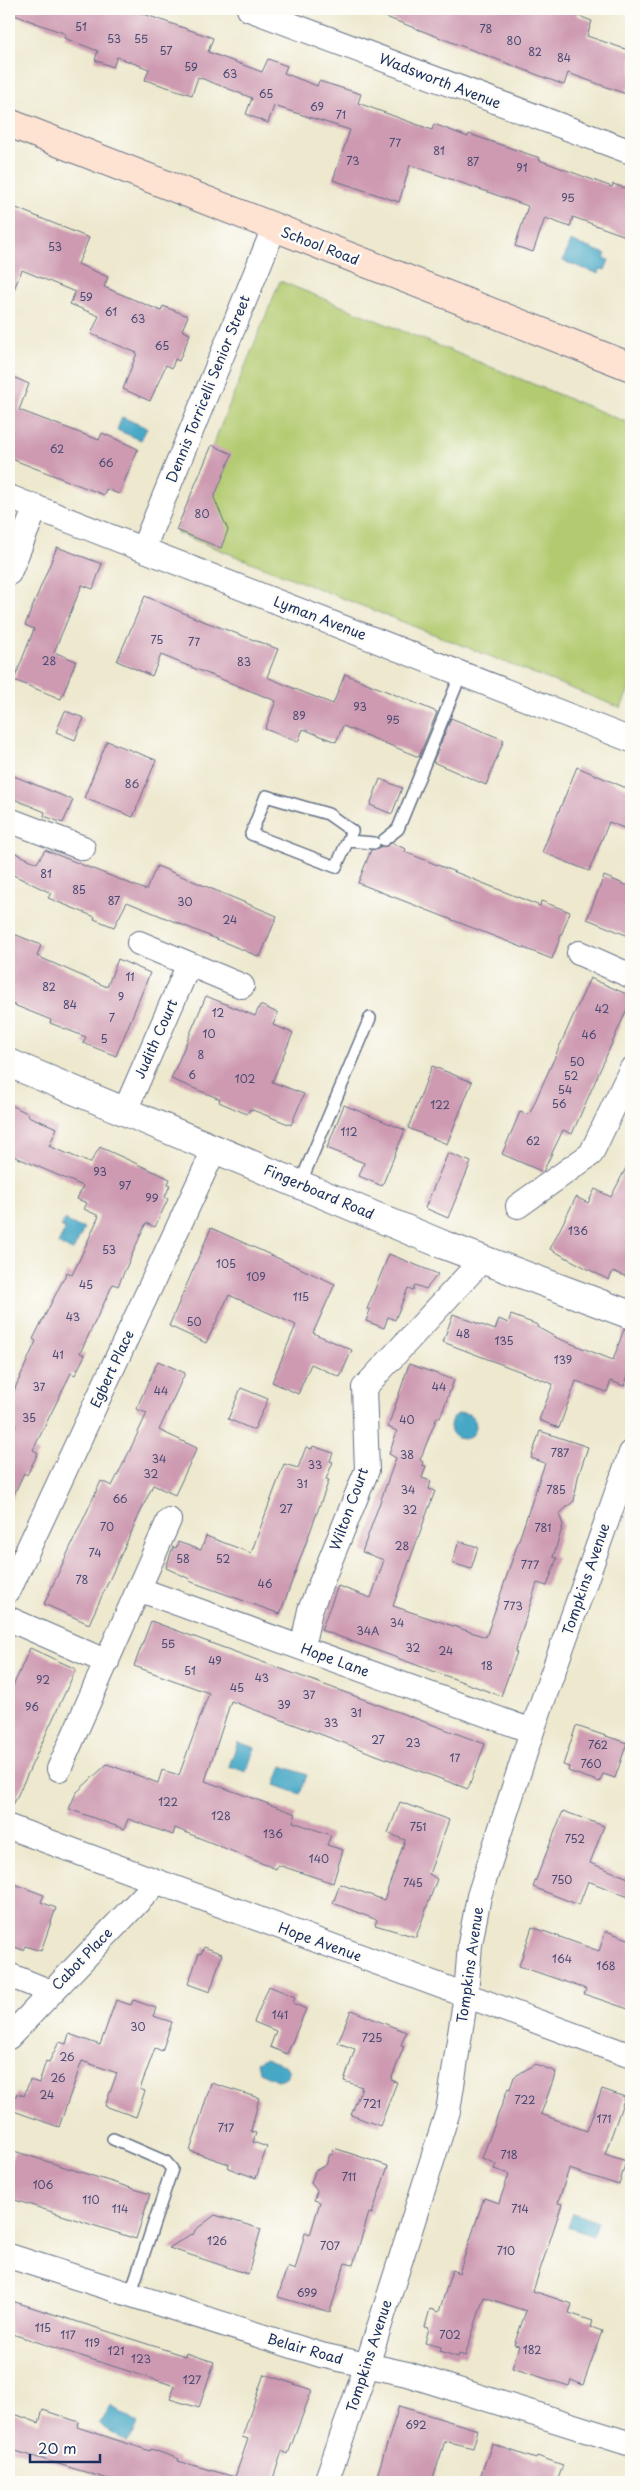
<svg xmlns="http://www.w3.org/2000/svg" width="640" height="2491" font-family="'Playpen Sans',sans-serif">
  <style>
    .green { fill: #b2cb70; stroke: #667d67 }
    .water { fill: #47a8c6; stroke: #316c92 }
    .building { fill: #cd9ab1 }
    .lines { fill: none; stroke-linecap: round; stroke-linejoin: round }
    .service-casing { stroke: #647085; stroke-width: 14 }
    .minor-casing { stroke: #647085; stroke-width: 26 }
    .tertiary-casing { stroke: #647085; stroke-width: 30 }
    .secondary-casing { stroke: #647085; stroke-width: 30 }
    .service { stroke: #fff; stroke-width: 11 }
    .minor { stroke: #fff; stroke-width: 24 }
    .tertiary { stroke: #fff; stroke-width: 28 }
    .secondary { stroke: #fee3d2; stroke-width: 28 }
    .labels { text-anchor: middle; stroke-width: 5; stroke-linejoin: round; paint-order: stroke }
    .number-label { font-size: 11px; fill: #484a73 }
    .street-label { font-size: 14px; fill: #1b2f5e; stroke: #fdfcf7 }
  </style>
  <rect width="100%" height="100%" fill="#fdfcf7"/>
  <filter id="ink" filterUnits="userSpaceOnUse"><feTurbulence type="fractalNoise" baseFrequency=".02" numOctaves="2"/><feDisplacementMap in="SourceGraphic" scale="10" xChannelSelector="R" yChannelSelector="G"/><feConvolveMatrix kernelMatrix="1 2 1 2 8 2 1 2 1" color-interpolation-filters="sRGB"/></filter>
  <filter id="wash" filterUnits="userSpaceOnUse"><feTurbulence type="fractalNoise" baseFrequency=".0096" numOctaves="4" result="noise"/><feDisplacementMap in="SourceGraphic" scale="20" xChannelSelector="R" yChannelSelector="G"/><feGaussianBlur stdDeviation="1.12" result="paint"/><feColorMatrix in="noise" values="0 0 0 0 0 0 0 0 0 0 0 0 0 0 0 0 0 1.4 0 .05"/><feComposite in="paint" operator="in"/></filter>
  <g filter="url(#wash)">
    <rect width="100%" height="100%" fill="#ede8ce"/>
    <path class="green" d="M280,281l351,143v260l-10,24 -444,-175z"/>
    <path class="water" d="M570,241l36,13 -2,4 5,2 -4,10 -5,-1 -1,5 -36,-13z
      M122,417l25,11 -6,12 -24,-10z
      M64,1220l20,9 -11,22 -15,-7 7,-15 -4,-2z
      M450 1426a13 13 0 1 1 26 0a13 13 0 1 1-26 0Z
      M238,1742l17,6 -9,24 -17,-6z
      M282,1766l25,9 -7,19 -25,-9z
      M265,2058l21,8 3,6 -3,6 -9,2 -18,-8 -2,-10z
      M573,2213l25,9 -5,14 -25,-9z
      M111,2406l28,18 -12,18 -28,-18z"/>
    <g id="blocks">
      <path class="building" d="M9,9h120l84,29 -5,14 54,20 6,-13 19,7 -3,7 33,13 2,-5 42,13 -3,9 74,27 2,-6 34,13 1,-3 71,24 -1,2 73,27 1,-3 18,6v48l-58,-21 -3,10 -25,-9 -12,34 -18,-6 13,-40 -118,-41 -11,37 -66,-22 17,-50 -76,-24 -6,17 -22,-9 6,-16 -54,-21 -6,18 -47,-15 4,-11 -32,-12 -4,10 -18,-7 3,-9 -34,-13 2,-4 -57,-21z
        M371,9h208l-3,6 16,6 -5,15 44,15v30l-5,13 -58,-21 -4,12 -194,-74z
        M9,205l80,33 -11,26 30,13 -4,10 57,24 2,-5 25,10 -6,14 8,4 -11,27 -4,-2 -3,9 -6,-3 -16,36 -27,-12 14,-36 -46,-19 8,-18 -29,-12 5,-12 -53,-22 -13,31z
        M9,375l20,9 -10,26 80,30 3,-7 36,16 -19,45 -13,-5 -2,6 -95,-37z
        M212,445l20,9 -18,44 14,32 -7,18 -45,-18z
        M57,547l45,17 -9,25 -11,-4 -28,67 22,9 -15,38 -47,-19 20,-51 -9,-4z
        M145,596l50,22 83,31 -11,28 33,14 33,13 12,-30 92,38 -18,45 -76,-31 -7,16 -33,-13 -5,13 -33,-13 11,-28 -115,-46 -9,21 -35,-15z
        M65,711l19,7 -9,22 -19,-8z
        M451,718l53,22 -18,45 -53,-23z
        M107,741l49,19 -23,57 -49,-19z
        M577,767l54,23v41l-22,-9 -20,49 -47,-19z
        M9,774l64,26 -10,23 -19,-7 1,-4 -36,-15z
        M380,779l22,9 -10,26 -22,-9z
        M392,843l14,6 -1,3 135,54 1,-5 29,11 -18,47 -194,-76 13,-33z
        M9,850l28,13 8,-13 101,40 11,-24 120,50 -17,41 -133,-55 -13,25 -20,-8 1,-2 -47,-19 3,-5 -42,-20z
        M604,876l27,11v50l-44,-18z
        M9,932l32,13 -4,11 70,31 11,-28 32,14 -34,83 -33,-13 3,-6 -36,-14 1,-3 -42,-17z
        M590,978l41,18v4l-59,134 -9,-4 -20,42 -41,-18 18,-42 9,3z
        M206,996l49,20 5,-11 18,8 -5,12 20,8 -21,49 32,12 -13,31 -41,-16 -3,5 -28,-12 1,-3 -49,-20z
        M432,1066l40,16 -25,62 -39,-16z
        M9,1104l20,10 -1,2 29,12 -8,18 41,17 10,-16 70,32 -2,5 2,1 -5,12 3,2 -13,28 -9,-4 -28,63 -5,-2 -33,69 5,2 -10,20 -4,-2 -38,77 5,3 -11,22 -3,-2 -15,32v-65l7,-14 -7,-4v-20l27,-61 -3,-2 34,-67 5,3 5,-10 22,-49 -15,-7 3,-6 -10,-4 6,-13 -72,-31 -2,4z
        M344,1105l61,25 -23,56 -23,-10 5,-13 -37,-15z
        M448,1153l23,9 -23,56 -23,-10z
        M631,1158v121l-18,-8 -4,9 -59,-31 26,-52 12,6 7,-14 16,8z
        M211,1228l124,56 -22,49 39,17 -12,27 -29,-13 -13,30 -26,-12 24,-57 -67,-30 -23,48 -37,-17z
        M389,1254l49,20 -12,15 -11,-4 -2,5 -5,-2 -13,32 -7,-3 -4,11 -18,-7 4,-11 -3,-1z
        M453,1314l42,16 4,-11 9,4 3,-8 27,10 -1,2 20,11 56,22 11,-31 7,1v38l-7,18 -13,-5 -4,11 -31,-11 -17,47 -20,-8 14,-36 -110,-42z
        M158,1361l27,12 -26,57 38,18 -22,47 -22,-10 -64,139 -45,-20 57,-123 11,5 16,-32 19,-41 -11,-4z
        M409,1364l45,16 -14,38 -3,-1 -17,43 3,2 -1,3 4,1 -4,12 9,3 -2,8 6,2 -42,115 93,31 59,-174 -14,-5 9,-27 48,16 -10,30 -4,24 -15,13 4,11 -10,32 4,1 -10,28 -10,-3 -22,69h2l-16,44 -180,-66 17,-44 33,12 13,-38 -22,-8 34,-94 -7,-4 8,-23 -9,-4z
        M241,1388l27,11 -14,31 -26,-11z
        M313,1446l20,7 -3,8 3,1 -7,17 3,1 -49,134 -91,-33 1,-2 -24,-11 7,-21 3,1 2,-6 23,8 5,-14 45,17 33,-89 14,4 8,-21 6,2z
        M459,1541l19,6 -7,22 -19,-6z
        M151,1621l334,123 -17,45 -237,-88 -26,80 91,33 -3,8 38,13 -4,10 16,5 -10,33 -55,-18 -2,4 -101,-41 -2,7 -45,-16 -4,10 -55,-20 7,-16 31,-29 51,19 4,-13 17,5 30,-82 -75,-27z
        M30,1648l46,21 -67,145v-119z
        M576,1726l51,17 -12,35 -12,-4 -3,8 -32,-11 1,-4 -6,-2z
        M400,1802l49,18 -20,54 8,5 -21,58 -41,-12 2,-5 -44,-17 7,-19 44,16 21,-60 -17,-7z
        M563,1811l41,15 -14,37 41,16v19l-43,-17 -9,24 -46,-18z
        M9,1882l35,13 -3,7 15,6 -15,43 -16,-5 -2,4 -14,-5z
        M532,1927l67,24 7,-20 25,9v70l-47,-16 2,-5 -67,-23z
        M204,1947l18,7 -12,38 -22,-8 11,-31 2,1z
        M269,1986l26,11 -2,6 13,6 -19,45 -17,-7 6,-16 -22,-9z
        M116,2000l15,5 2,-5 23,8 -3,8 19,6 -10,29 -7,-3 -15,41 5,2 -9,26 -31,-11 12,-33 -35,-12 -23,66 -48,-17 6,-17 7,3 6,-16 9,3 7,-22 3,1 10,-20 7,2 3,-10 31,11z
        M351,2010l55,22 -5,13 3,1 -13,34 6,2 -17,44 -29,-11 11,-28 -18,-6 11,-32 -17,-6z
        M535,2064l21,8 -15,42 29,11 17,6 15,-42 23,8 -20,57 21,7 -7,24 -50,-16 -11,34 4,1 -29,87 39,13 -3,9 24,8 -2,6 11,4 -19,54 -12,-5 -2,6 -57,-18 7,-22 -5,-1 12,-34 -42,-14 -19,59 -6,-2 -1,3 -18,-6 1,-4 -16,-4 4,-15 -4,-1 5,-18 9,3 13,-42 7,3 25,-75 15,5 10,-29 -15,-5 2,-5 -14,-6 26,-70 2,1 4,-12z
        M211,2083l48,15 -8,33 5,2 -3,9 14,5 -11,31 -28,-10 1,-4 -39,-13z
        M334,2148l54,18 -16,48 -3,-1 -16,52 -8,-2 -15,49 -52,-15 9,-30 8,3 10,-37 5,2 10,-33 -6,-2 3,-9 -6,-8 4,-12 11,-6 4,-11 2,1z
        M14,2151l136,43 -14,45 -127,-41v-31z
        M215,2215l46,14 -13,45 -79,-26 22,-14 2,1 2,-5z
        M9,2300l176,56 1,-3 28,9 -15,46 -29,-9 5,-13 -166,-53z
        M264,2374l48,16 -24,64 -6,-3 -10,31h-154l-109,-33v-37l30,11 4,-13 36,12 -2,5 73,24 1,-2 28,10 -1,2 57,16 13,-38 -6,-2z
        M399,2406l79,24 -5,18 -28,-7 -13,41h-57z
        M492,2444l44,15 1,-3 26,9 -6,17h-79z"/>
    </g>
  </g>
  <g filter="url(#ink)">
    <use href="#blocks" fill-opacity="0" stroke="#647085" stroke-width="1"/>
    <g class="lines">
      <g class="service-casing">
        <path id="service" d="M266,796l62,18 24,17 -16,36 -85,-33z
          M384,840l14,-11 63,-155
          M349,841l25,2
          M300,1184l70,-166
          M113,2139l53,23 6,7 -42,126"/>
      </g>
      <g class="minor-casing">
        <path id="minor" d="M249,9l382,143
          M9,497l622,243
          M143,549l131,-321
          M9,573l27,-66
          M9,820l74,28
          M139,943l103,43
          M579,953l52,23
          M124,1113l65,-149
          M518,1206l73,-52 40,-84
          M138,1589l394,142
          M9,1590l206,-442
          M9,1619l98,43
          M302,1648l8,-38 57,-140 -3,-82 118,-128
          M59,1769l110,-249
          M9,1827l622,229
          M9,1975l42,17
          M9,2037l148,-155
          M9,2256l312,99 86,19 224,70
          M326,2482l41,-117 81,-254 18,-116 4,-51 9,-48 53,-165 99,-278"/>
      </g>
      <g class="tertiary-casing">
        <path id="tertiary" d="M9,1063l435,182 187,70"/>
      </g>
      <g class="secondary-casing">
        <path id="secondary" d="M9,123l622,244"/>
      </g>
      <use href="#service" class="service"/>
      <use href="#minor" class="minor"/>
      <use href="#tertiary" class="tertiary"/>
      <use href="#secondary" class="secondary"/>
    </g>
  </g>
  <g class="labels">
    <g class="number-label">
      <text x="81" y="31">51</text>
      <text x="486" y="33">78</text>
      <text x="114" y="43">53</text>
      <text x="141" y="43">55</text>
      <text x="514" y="45">80</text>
      <text x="166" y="55">57</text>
      <text x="535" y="56">82</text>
      <text x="564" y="62">84</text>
      <text x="191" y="71">59</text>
      <text x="230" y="78">63</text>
      <text x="266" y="98">65</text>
      <text x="317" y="111">69</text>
      <text x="341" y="119">71</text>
      <text x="395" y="147">77</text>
      <text x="439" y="155">81</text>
      <text x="353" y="165">73</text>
      <text x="473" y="166">87</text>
      <text x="522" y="172">91</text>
      <text x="568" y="202">95</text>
      <text x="55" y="251">53</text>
      <text x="86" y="301">59</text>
      <text x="111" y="316">61</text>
      <text x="138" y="323">63</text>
      <text x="162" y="350">65</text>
      <text x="57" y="453">62</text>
      <text x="106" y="467">66</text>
      <text x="202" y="518">80</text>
      <text x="157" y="644">75</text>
      <text x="194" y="646">77</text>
      <text x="49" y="665">28</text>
      <text x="244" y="666">83</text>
      <text x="360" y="711">93</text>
      <text x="299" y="720">89</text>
      <text x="393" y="724">95</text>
      <text x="132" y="788">86</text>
      <text x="46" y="878">81</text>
      <text x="79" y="894">85</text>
      <text x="114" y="905">87</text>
      <text x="185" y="906">30</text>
      <text x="230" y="924">24</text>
      <text x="130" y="981">11</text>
      <text x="49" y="991">82</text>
      <text x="121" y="1001">9</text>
      <text x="70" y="1009">84</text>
      <text x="602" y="1013">42</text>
      <text x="218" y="1017">12</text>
      <text x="112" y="1022">7</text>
      <text x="209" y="1038">10</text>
      <text x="589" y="1039">46</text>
      <text x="104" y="1043">5</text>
      <text x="201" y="1059">8</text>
      <text x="577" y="1066">50</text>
      <text x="192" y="1079">6</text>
      <text x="571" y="1080">52</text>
      <text x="245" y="1083">102</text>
      <text x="565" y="1094">54</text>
      <text x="559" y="1108">56</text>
      <text x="440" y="1109">122</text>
      <text x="349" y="1136">112</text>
      <text x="533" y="1145">62</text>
      <text x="100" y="1176">93</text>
      <text x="125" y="1190">97</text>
      <text x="152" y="1202">99</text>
      <text x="578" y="1235">136</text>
      <text x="109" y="1254">53</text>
      <text x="226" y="1268">105</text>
      <text x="256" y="1281">109</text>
      <text x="86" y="1289">45</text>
      <text x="301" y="1301">115</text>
      <text x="73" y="1321">43</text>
      <text x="194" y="1326">50</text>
      <text x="463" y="1338">48</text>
      <text x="504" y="1345">135</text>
      <text x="58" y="1359">41</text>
      <text x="563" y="1364">139</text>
      <text x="39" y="1391">37</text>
      <text x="439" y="1391">44</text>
      <text x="161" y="1395">44</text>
      <text x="29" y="1422">35</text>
      <text x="407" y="1424">40</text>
      <text x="560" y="1457">787</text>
      <text x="407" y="1459">38</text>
      <text x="159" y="1463">34</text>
      <text x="315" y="1469">33</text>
      <text x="151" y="1478">32</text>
      <text x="302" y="1488">31</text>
      <text x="408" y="1494">34</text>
      <text x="556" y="1494">785</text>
      <text x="120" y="1503">66</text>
      <text x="286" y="1513">27</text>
      <text x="410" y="1514">32</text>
      <text x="107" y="1531">70</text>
      <text x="543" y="1532">781</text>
      <text x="402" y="1550">28</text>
      <text x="95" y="1557">74</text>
      <text x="183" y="1563">58</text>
      <text x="223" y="1563">52</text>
      <text x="530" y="1569">777</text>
      <text x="82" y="1584">78</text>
      <text x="265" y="1588">46</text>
      <text x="513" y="1610">773</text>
      <text x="397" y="1627">34</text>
      <text x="368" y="1635">34A</text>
      <text x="168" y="1648">55</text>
      <text x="413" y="1652">32</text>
      <text x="446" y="1655">24</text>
      <text x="215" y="1665">49</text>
      <text x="487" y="1670">18</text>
      <text x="190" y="1675">51</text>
      <text x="262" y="1682">43</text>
      <text x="43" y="1684">92</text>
      <text x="237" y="1692">45</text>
      <text x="309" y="1699">37</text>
      <text x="284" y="1709">39</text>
      <text x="32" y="1711">96</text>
      <text x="356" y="1717">31</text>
      <text x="331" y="1727">33</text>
      <text x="378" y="1744">27</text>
      <text x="413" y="1747">23</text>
      <text x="598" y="1749">762</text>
      <text x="455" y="1762">17</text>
      <text x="591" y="1768">760</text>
      <text x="168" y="1806">122</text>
      <text x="221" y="1820">128</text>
      <text x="418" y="1831">751</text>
      <text x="273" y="1838">136</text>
      <text x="575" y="1843">752</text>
      <text x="319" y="1863">140</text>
      <text x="562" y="1884">750</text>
      <text x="413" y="1887">745</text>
      <text x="562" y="1963">164</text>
      <text x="606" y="1970">168</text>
      <text x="280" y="2019">141</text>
      <text x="138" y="2031">30</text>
      <text x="372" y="2042">725</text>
      <text x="67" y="2061">26</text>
      <text x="58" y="2082">26</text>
      <text x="47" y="2099">24</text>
      <text x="525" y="2104">722</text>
      <text x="372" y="2108">721</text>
      <text x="604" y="2123">171</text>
      <text x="226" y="2132">717</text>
      <text x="509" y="2159">718</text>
      <text x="349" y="2181">711</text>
      <text x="43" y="2189">106</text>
      <text x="91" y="2204">110</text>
      <text x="120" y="2213">114</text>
      <text x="520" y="2213">714</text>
      <text x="217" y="2245">126</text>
      <text x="330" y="2250">707</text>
      <text x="506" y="2255">710</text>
      <text x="307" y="2297">699</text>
      <text x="43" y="2332">115</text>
      <text x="68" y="2339">117</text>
      <text x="450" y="2339">702</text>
      <text x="92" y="2347">119</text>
      <text x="532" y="2354">182</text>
      <text x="116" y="2355">121</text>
      <text x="141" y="2363">123</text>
      <text x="192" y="2384">127</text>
      <text x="416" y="2429">692</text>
    </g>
    <g class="street-label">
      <text transform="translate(440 81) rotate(21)" y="5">Wadsworth Avenue</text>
      <text transform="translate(320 246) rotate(21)" y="5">School Road</text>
      <text transform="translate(208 389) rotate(-68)" y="5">Dennis Torricelli Senior Street</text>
      <text transform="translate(320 618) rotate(21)" y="5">Lyman Avenue</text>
      <text transform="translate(156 1039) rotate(-66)" y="5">Judith Court</text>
      <text transform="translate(319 1192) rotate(23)" y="5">Fingerboard Road</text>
      <text transform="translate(112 1369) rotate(-65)" y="5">Egbert Place</text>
      <text transform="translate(349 1509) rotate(-70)" y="5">Wilton Court</text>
      <text transform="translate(586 1579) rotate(-71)" y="5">Tompkins Avenue</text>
      <text transform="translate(335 1660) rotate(20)" y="5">Hope Lane</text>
      <text transform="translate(320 1942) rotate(20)" y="5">Hope Avenue</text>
      <text transform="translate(82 1959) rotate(-46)" y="5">Cabot Place</text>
      <text transform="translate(470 1965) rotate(-82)" y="5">Tompkins Avenue</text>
      <text transform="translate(305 2349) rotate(16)" y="5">Belair Road</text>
      <text transform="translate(369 2356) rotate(-72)" y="5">Tompkins Avenue</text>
    </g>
  </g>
  <rect width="640" height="2491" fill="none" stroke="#fdfcf7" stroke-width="30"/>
  <path d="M30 2454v8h70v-8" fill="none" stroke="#1b2f5e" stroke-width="2.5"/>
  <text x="38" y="2454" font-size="15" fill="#1b2f5e" stroke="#fdfcf7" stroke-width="4" paint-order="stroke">20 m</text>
</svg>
